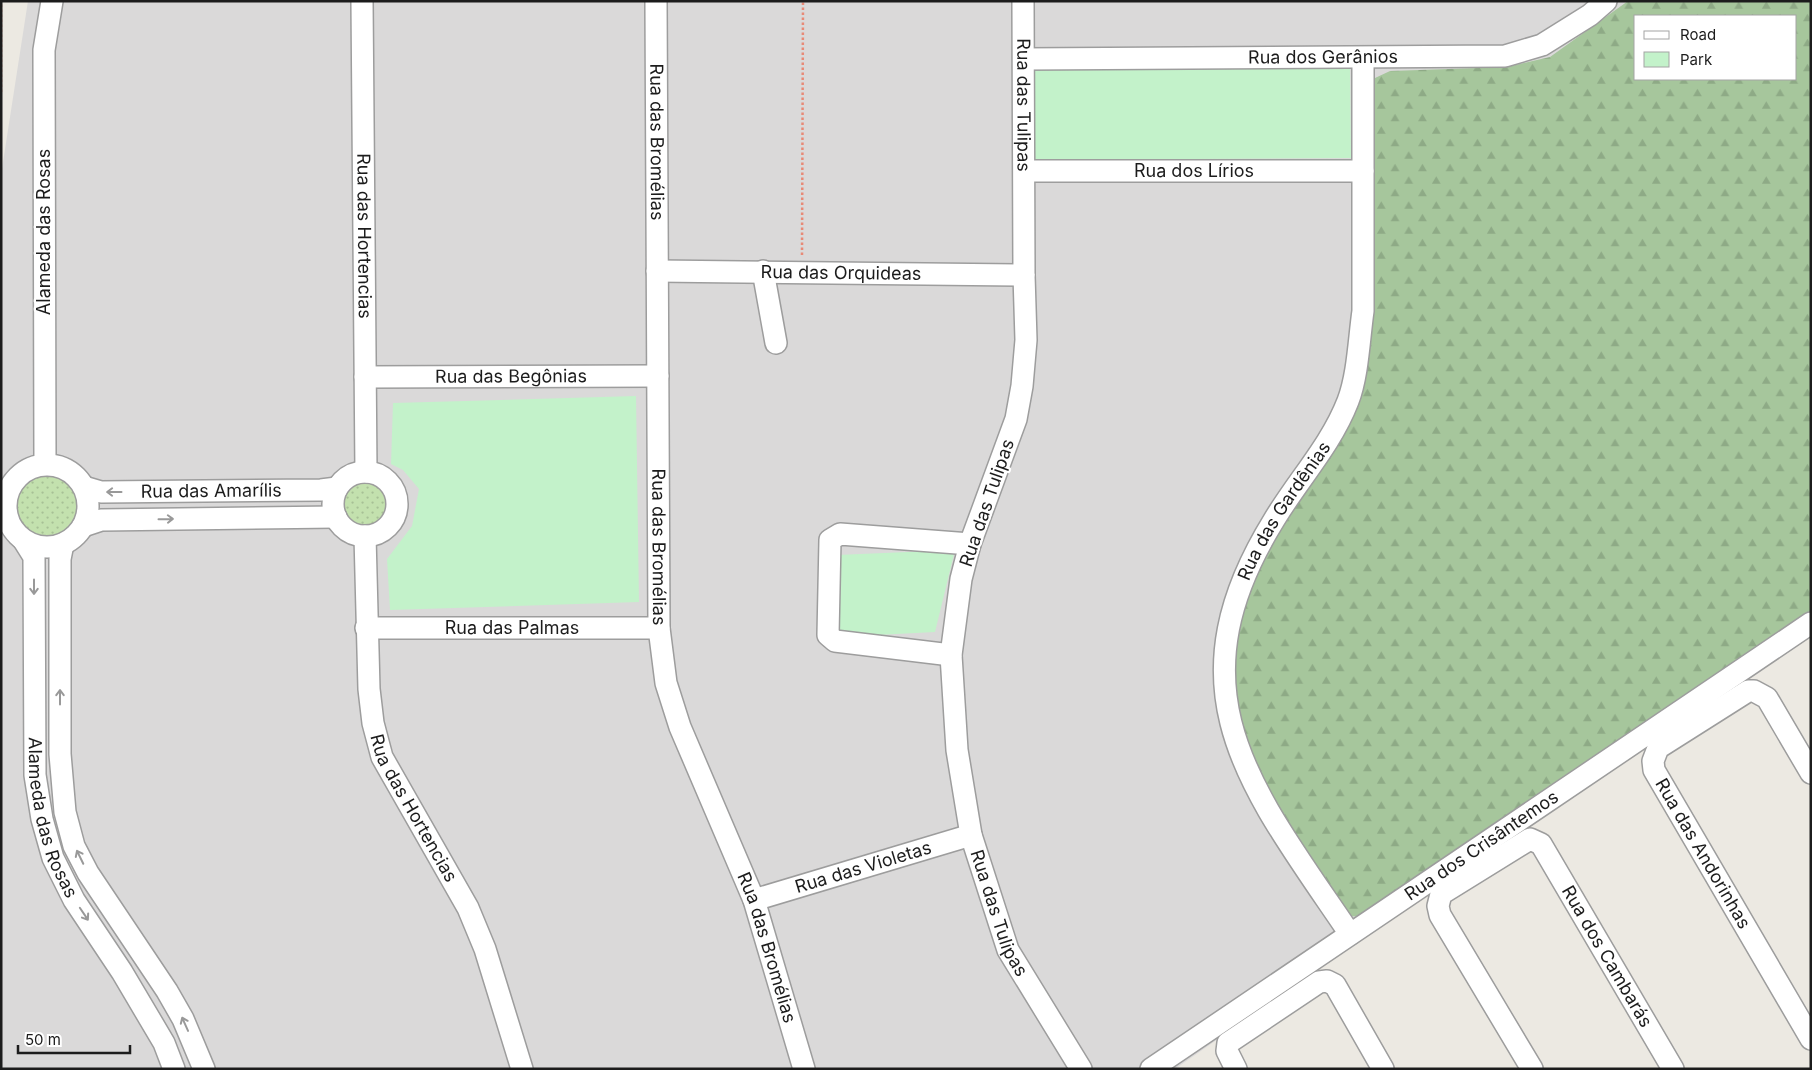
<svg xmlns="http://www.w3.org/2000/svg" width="1812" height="1070" font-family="Inter,sans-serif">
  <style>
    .residential { fill: #dad9d9; fill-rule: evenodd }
    .grass { fill: url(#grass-dots) }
    .forest { fill: url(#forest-firs); fill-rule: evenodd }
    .park { fill: #c3f2ca }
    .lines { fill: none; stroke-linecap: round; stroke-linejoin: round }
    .minor-casing { stroke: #9d9d9d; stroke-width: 24 }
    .path { stroke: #e88a77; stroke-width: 2.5; stroke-dasharray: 2.5 2.5; stroke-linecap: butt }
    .minor { stroke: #fff; stroke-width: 21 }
    .oneway { stroke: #999 }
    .labels { text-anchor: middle; stroke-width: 4.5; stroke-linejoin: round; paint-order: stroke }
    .street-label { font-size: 18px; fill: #1c1c1c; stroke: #fff }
  </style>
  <defs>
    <pattern id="grass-dots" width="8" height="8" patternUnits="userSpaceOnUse" patternTransform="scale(1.25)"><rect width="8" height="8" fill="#c3e1ae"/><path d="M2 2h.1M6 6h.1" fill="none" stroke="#a7c095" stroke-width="1.8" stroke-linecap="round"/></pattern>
    <pattern id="forest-firs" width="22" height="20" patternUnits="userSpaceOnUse" patternTransform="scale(1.25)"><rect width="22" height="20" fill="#a6c69c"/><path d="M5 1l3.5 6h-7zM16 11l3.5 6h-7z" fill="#8eaa86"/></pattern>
  </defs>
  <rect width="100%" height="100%" fill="#ece9e2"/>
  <path class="residential" d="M28,1h1783v636l-454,305 -182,127h-1174v-894zM1636,16h160v63h-160z"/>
  <path class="grass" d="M14 506a32 32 0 1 1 64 0a32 32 0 1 1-64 0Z
    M340 504a25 25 0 1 1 50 0a25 25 0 1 1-50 0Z"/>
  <path class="forest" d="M1628,1h183v609l-447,307 -16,-1 -90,-140 -24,-77 2,-74 14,-43 33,-59 56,-81 33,-126 3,-238 15,-7 117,-4 43,-10zM1636,16h160v63h-160z"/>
  <path class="park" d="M1350,67l1,91 -316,2 -1,-90z
    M636,396l3,206 -249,8 -3,-51 25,-33 7,-37 -16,-19 -12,-6 2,-61z
    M955,550l-20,82 -97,5 -1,-82z"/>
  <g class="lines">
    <g class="minor-casing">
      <g id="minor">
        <path id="s1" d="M362,1l4,471"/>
        <path id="s2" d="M656,1l3,627 7,55 14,44 74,173 50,169"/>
        <path id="s3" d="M1023,1l1,274 2,65 -4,46 -6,33 -46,125 -9,35 -10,76 6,95 14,85 37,115 73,119"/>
        <path id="s4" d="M1024,59l481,-3 37,-11 48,-30 16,-14"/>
        <path id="s5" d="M1025,171h338"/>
        <path id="s6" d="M657,271l367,4"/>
        <path d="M763,271l13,72"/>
        <path id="s7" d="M365,377l293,-1"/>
        <path d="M45,464l-1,-414 8,-49"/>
        <circle cx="47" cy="506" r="41"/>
        <circle cx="365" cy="504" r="32"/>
        <path id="s8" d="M84,487l17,5 220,-2 16,-2"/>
        <path d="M83,526l18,-6 235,-3"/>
        <path id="s9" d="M365,536l4,153 4,34 9,34 86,151 17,41 37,120"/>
        <path id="s10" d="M24,541l10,16 1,218 7,44 11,39 21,42 48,72 42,71 10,26"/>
        <path d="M63,544l-3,15v195l5,58 9,34 14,27 79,118 16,28 21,50"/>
        <path id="s11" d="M366,628h293"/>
        <path d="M951,655l-116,-14 -7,-6 2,-95 10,-6 130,10"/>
        <path id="s12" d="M1811,773l-44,-75 -13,-7h-6l-90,57 -5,13 1,9 157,269"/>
        <path id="s13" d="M754,900l217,-65"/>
        <path id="s14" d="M1350,934c-98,-145 -183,-241 -76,-414 24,-40 57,-75 74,-119 10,-26 11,-62 15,-90v-253"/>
        <path id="s15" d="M1151,1069l660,-446"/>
        <path d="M1236,1069l-9,-18 1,-8 91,-61 8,-1 8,4 48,84"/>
        <path id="s16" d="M1532,1069l-92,-154 -2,-9 3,-12 89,-55 11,5 132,225"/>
      </g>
    </g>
    <path class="path" d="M1,92v-91
      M802,255l1,-254"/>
    <use href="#minor" class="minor"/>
  </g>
  <defs><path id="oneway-shaft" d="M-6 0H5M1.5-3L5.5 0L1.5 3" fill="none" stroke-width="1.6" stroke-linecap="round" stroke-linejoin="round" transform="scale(1.25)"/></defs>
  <g class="oneway">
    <use href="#oneway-shaft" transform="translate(114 492) rotate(180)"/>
    <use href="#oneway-shaft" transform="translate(166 519) rotate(-1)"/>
    <use href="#oneway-shaft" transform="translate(34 587) rotate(90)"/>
    <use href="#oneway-shaft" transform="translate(60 697) rotate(-90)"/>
    <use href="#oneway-shaft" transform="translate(80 857) rotate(-116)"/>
    <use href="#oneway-shaft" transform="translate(84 914) rotate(56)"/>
    <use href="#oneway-shaft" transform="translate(185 1024) rotate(-114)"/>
  </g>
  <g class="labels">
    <g class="street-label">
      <text dy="6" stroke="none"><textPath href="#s4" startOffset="299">Rua dos Gerânios</textPath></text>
      <text dy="6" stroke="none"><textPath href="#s3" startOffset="104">Rua das Tulipas</textPath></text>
      <text dy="6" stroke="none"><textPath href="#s2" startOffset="141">Rua das Bromélias</textPath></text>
      <text dy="6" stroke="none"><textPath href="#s5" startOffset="169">Rua dos Lírios</textPath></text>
      <text transform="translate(44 232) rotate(-90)" y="6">Alameda das Rosas</text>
      <text dy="6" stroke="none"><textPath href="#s1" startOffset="235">Rua das Hortencias</textPath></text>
      <text dy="6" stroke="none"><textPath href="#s6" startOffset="184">Rua das Orquideas</textPath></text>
      <text dy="6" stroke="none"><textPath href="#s7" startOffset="146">Rua das Begônias</textPath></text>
      <text dy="6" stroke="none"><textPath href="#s8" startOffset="128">Rua das Amarílis</textPath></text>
      <text transform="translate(987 503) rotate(-71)" y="6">Rua das Tulipas</text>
      <text dy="6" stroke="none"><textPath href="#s14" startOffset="470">Rua das Gardênias</textPath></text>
      <text dy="6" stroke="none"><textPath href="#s2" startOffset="546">Rua das Bromélias</textPath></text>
      <text dy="6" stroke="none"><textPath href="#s11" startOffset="146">Rua das Palmas</textPath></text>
      <text dy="6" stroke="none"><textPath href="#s9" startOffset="282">Rua das Hortencias</textPath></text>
      <text dy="6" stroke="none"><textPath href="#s10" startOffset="282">Alameda das Rosas</textPath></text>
      <text dy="6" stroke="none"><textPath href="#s15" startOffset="399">Rua dos Crisântemos</textPath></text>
      <text dy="6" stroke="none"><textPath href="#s12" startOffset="334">Rua das Andorinhas</textPath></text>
      <text dy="6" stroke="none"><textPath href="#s13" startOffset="114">Rua das Violetas</textPath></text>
      <text dy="6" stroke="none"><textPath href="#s3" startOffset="929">Rua das Tulipas</textPath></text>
      <text dy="6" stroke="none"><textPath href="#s2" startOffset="966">Rua das Bromélias</textPath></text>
      <text dy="6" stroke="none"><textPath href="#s16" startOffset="448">Rua dos Cambarás</textPath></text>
    </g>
  </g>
  <rect width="1812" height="1070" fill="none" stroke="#1c1c1c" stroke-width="5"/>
  <rect x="1634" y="15" width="162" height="65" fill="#ffffff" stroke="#a4a4a4"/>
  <rect x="1644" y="31" width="25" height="8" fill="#ffffff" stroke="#a4a4a4"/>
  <text x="1680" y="40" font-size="15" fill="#1c1c1c">Road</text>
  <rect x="1644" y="52" width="25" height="15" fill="#c3f2ca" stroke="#a4a4a4"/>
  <text x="1680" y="65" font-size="15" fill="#1c1c1c">Park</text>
  <path d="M18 1045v8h112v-8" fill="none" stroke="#1c1c1c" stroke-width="2.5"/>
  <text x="25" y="1045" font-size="15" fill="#1c1c1c" stroke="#ffffff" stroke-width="4" paint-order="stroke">50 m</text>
</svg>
